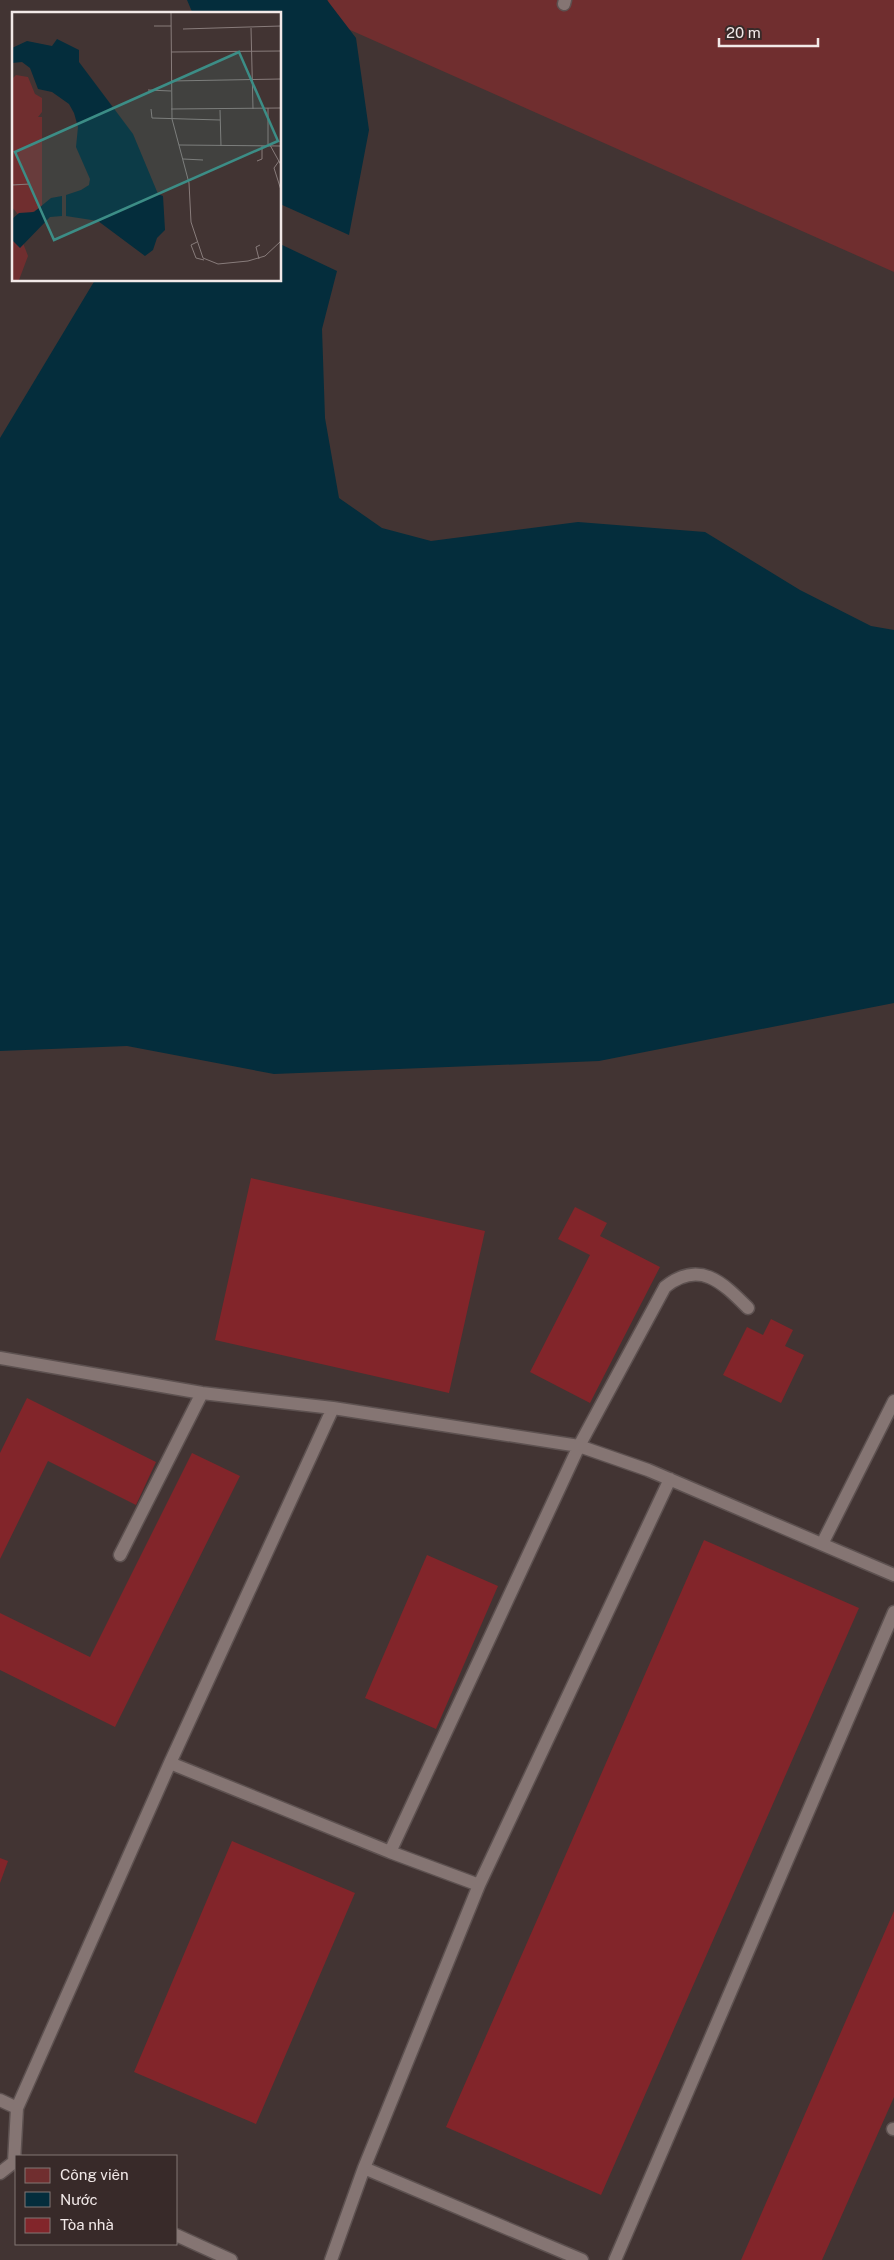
<svg xmlns="http://www.w3.org/2000/svg" width="894" height="2260" font-family="'Public Sans',sans-serif">
  <style>
    .green { fill: #702e2f }
    .water { fill: #042d3c }
    .building { fill: #82252a }
    .lines { fill: none; stroke-linecap: round; stroke-linejoin: round }
    .lane-casing { stroke: #5d5150; stroke-width: 15 }
    .lane { stroke: #857573; stroke-width: 12 }
    .inset-road { fill: none; stroke: #887c7b; stroke-width: 1 }
    .view { fill: #3c8d86; fill-opacity: 0.15; stroke: #3c8d86; stroke-width: 2.5 }
    .inset-edge { fill: none; stroke: #f2e9e8; stroke-width: 2.5 }
  </style>
  <rect width="100%" height="100%" fill="#423433"/>
  <path class="green" d="M328,0h566v272l-564,-251z"/>
  <path class="water" d="M187,0h140l29,38 13,92 -20,105 -69,-31v-190h-87z
    M280,244l57,27 -15,58 3,89 14,80 43,30 49,13 147,-19 127,10 95,58 71,36 23,4v373l-295,58 -325,13 -147,-28 -127,5v-613l95,-158h185z"/>
  <path class="building" d="M251,1178l234,53 -36,162 -234,-53z
    M575,1207l32,16 -7,13 60,31 -70,136 -60,-31 60,-117 -32,-16z
    M771,1319l22,11 -8,16 19,9 -23,48 -58,-28 24,-48 16,8z
    M27,1398l129,64 -20,43 -88,-44 -48,98v-106z
    M192,1453l48,23 -125,251 -115,-57v-57l90,44z
    M704,1540l155,68 -258,587 -155,-68z
    M427,1555l71,31 -62,143 -71,-31z
    M232,1841l123,52 -99,231 -122,-52z
    M0,1858l8,3 -8,22z
    M894,1911v186l-72,163h-81z"/>
  <g class="lines">
    <g class="lane-casing">
      <path id="lane" d="M564,4l1,-4
        M0,1358l202,35 131,15 246,38 69,24 246,105
        M822,1544l72,-143
        M120,1555l82,-162
        M170,1763l220,89 89,33
        M390,1852l189,-406 86,-159c35,-28 58,-4 83,21
        M0,2100l17,8
        M893,2129h1
        M364,2168l218,92
        M0,2173l14,-11 3,-54 153,-345 163,-355
        M176,2235l55,25
        M331,2260l33,-92 115,-283 191,-406
        M615,2260l279,-648"/>
    </g>
    <use href="#lane" class="lane"/>
  </g>
  <g transform="translate(12 12)">
    <rect width="269" height="269" fill="#423433"/>
    <path d="M4,63l12,2 7,17 7,4v14l-4,5h4v90l-21,11 -9,-11v-128zM0,221l11,10 5,13 -9,24h-7z" fill="#702e2f"/>
    <path d="M45,27l22,11v12l54,72 25,60 5,2 2,34 -8,8 -4,12 -8,6 -47,-35 -32,-5v-21l15,-5 8,-5 1,-6 -14,-32 2,-20 -4,-14 -5,-9 -17,-12 -14,-3 -8,-21 -8,-6 -10,1v-15l15,-7 25,5zM50,184v20l-12,1 -30,31 -8,-8v-21l7,-6 15,-1 17,-14z" fill="#042d3c"/>
    <path class="inset-road" d="M159,1l1,106 17,64 2,39 12,36 15,6 30,-3 17,-5 16,-15M142,14h17M239,16l2,81M171,17l98,-3M159,40l110,-1M159,69l110,-2M136,78l23,1M139,97l1,9 68,2M159,97l110,-1M208,98l1,36M256,132v-36M167,133l102,1M258,133l11,20M171,147l20,1M245,149l5,-2v-13M267,149l-5,7 7,22M0,173l18,-1M185,230l-6,3 5,13 8,2M247,247l-3,-12 4,-2"/>
    <path class="view" d="M227,40l39,89 -224,99 -39,-88z"/>
    <rect width="269" height="269" class="inset-edge"/>
  </g>
  <rect x="15" y="2155" width="162" height="90" fill="#382a29" stroke="#827675"/>
  <rect x="25" y="2168" width="25" height="15" fill="#702e2f" stroke="#827675"/>
  <text x="60" y="2180" font-size="15" fill="#f2e9e8">Công viên</text>
  <rect x="25" y="2192" width="25" height="15" fill="#042d3c" stroke="#827675"/>
  <text x="60" y="2205" font-size="15" fill="#f2e9e8">Nước</text>
  <rect x="25" y="2218" width="25" height="15" fill="#82252a" stroke="#827675"/>
  <text x="60" y="2230" font-size="15" fill="#f2e9e8">Tòa nhà</text>
  <path d="M719 38v8h99v-8" fill="none" stroke="#f2e9e8" stroke-width="2.5"/>
  <text x="726" y="38" font-size="15" fill="#f2e9e8" stroke="#382a29" stroke-width="4" paint-order="stroke">20 m</text>
</svg>
